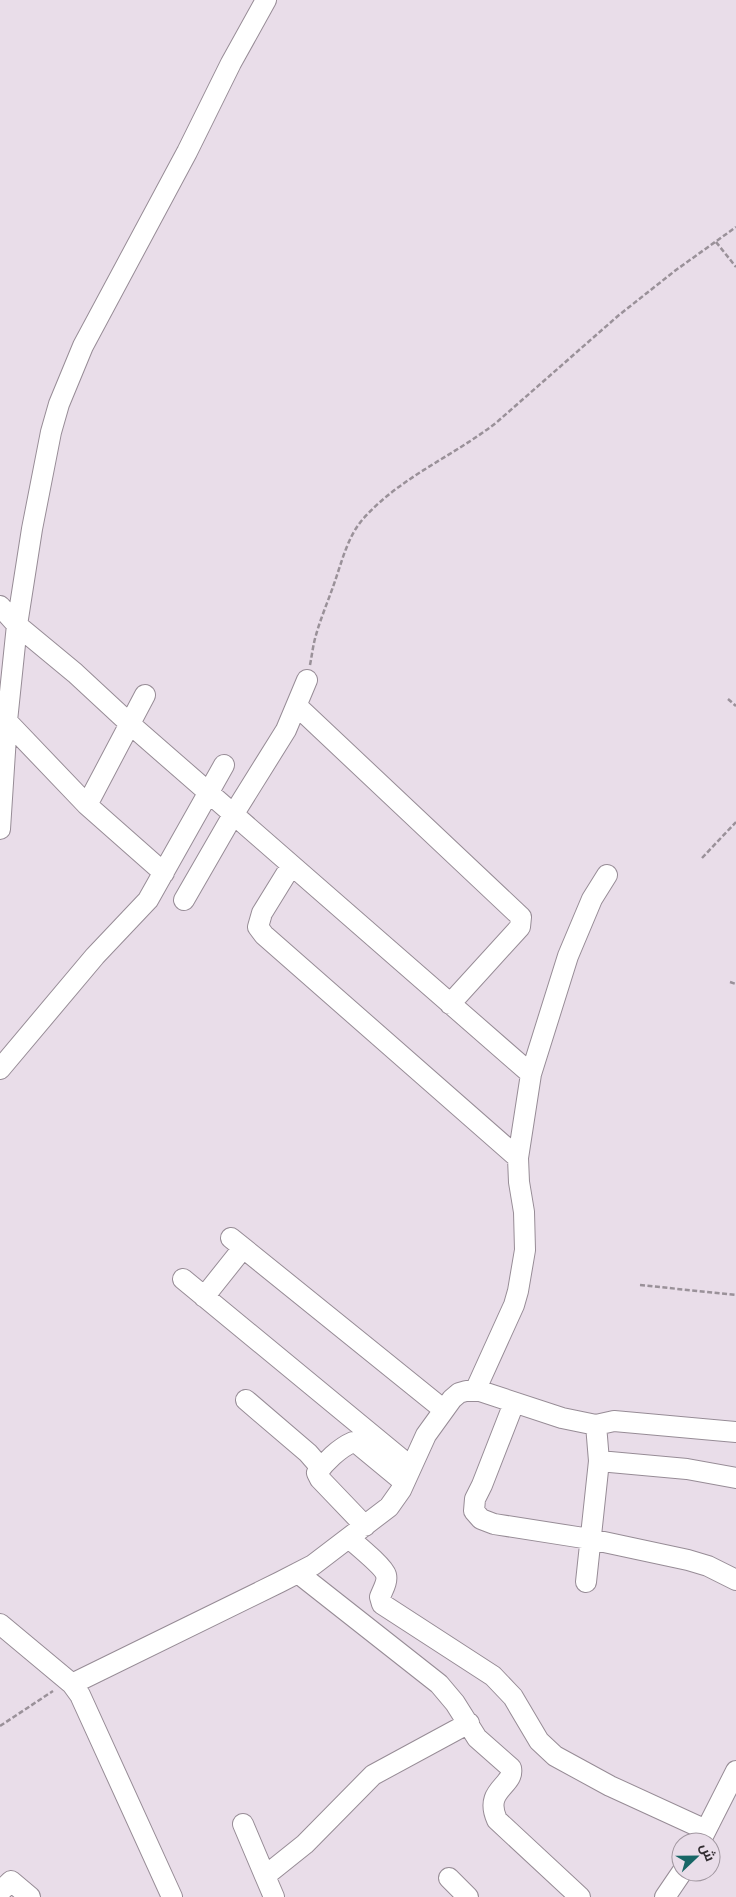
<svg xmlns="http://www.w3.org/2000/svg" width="736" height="1897" font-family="Merriweather,Cairo,serif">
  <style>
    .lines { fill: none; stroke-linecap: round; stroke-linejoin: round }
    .minor-casing { stroke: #978c96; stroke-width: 22 }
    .path { stroke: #9a9199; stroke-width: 2.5; stroke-dasharray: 5 2.5; stroke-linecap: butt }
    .minor { stroke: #fff; stroke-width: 20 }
  </style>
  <rect width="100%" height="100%" fill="#e9dde9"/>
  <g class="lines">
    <g class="minor-casing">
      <path id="minor" d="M0,606l17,19 58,48 55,51 401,350
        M297,706l224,211 -1,10 -70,77
        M1,715l86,90 77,68
        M87,805l58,-110
        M0,829l7,-108 10,-96 15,-96 19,-97 8,-28 24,-58 104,-194 44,-89 35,-63
        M291,866l-29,47 -4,14 6,8 254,223
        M184,900l49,-85 53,-85 21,-50
        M0,1069l95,-113 53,-56 76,-135
        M231,1238l213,172
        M183,1279l228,188
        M204,1297l39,-49
        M475,1391l39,-86 4,-14 7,-41 -1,-38 -5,-30 -1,-24 13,-84 37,-118 24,-57 15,-24
        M246,1400l62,53 13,15
        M514,1403l-32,82 -7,14 -1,12 7,8 13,5 96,15 98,21 20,6 28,14
        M596,1425l18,-4 122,11
        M599,1461l88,8 49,9
        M365,1526l-45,-47 -3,-6c8,-11 22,-25 36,-31l5,2 46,38
        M349,1538c8,7 35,29 37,37 2,7 -4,16 -6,22l2,7 111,72 20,21 26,44 16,15 55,30 96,44
        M298,1573l141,111 16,19 22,35 34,30c4,18 -28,21 -14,52l83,77
        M0,1624l72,60 8,11 92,202
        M72,1684l208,-102 33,-17 76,-58 12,-17 25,-55 26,-36 7,-6 7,-2h14l82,27 34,7 3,36 -13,121
        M243,1824l22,52
        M700,1842l36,-71
        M449,1878l19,19
        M0,1892l11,-11 19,16
        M274,1897l-9,-21 40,-32 68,-69 96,-52
        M665,1897l17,-25"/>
    </g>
    <path class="path" d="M716,242l20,25
      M310,665c2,-10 3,-20 6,-30 5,-18 13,-36 19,-54 7,-20 13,-45 28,-62 37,-42 91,-63 134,-97l122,-107 57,-45 60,-43
      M728,699l8,7
      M702,858l34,-36
      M730,982l6,2
      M640,1285l96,10
      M0,1726l53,-35"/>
    <use href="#minor" class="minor"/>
  </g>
  <g transform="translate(696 1857) rotate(68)"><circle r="24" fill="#e9dde9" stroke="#a197a0"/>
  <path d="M0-4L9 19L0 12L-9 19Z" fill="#186666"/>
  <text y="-8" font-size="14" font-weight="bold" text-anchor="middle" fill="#342f33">ش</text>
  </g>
</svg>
